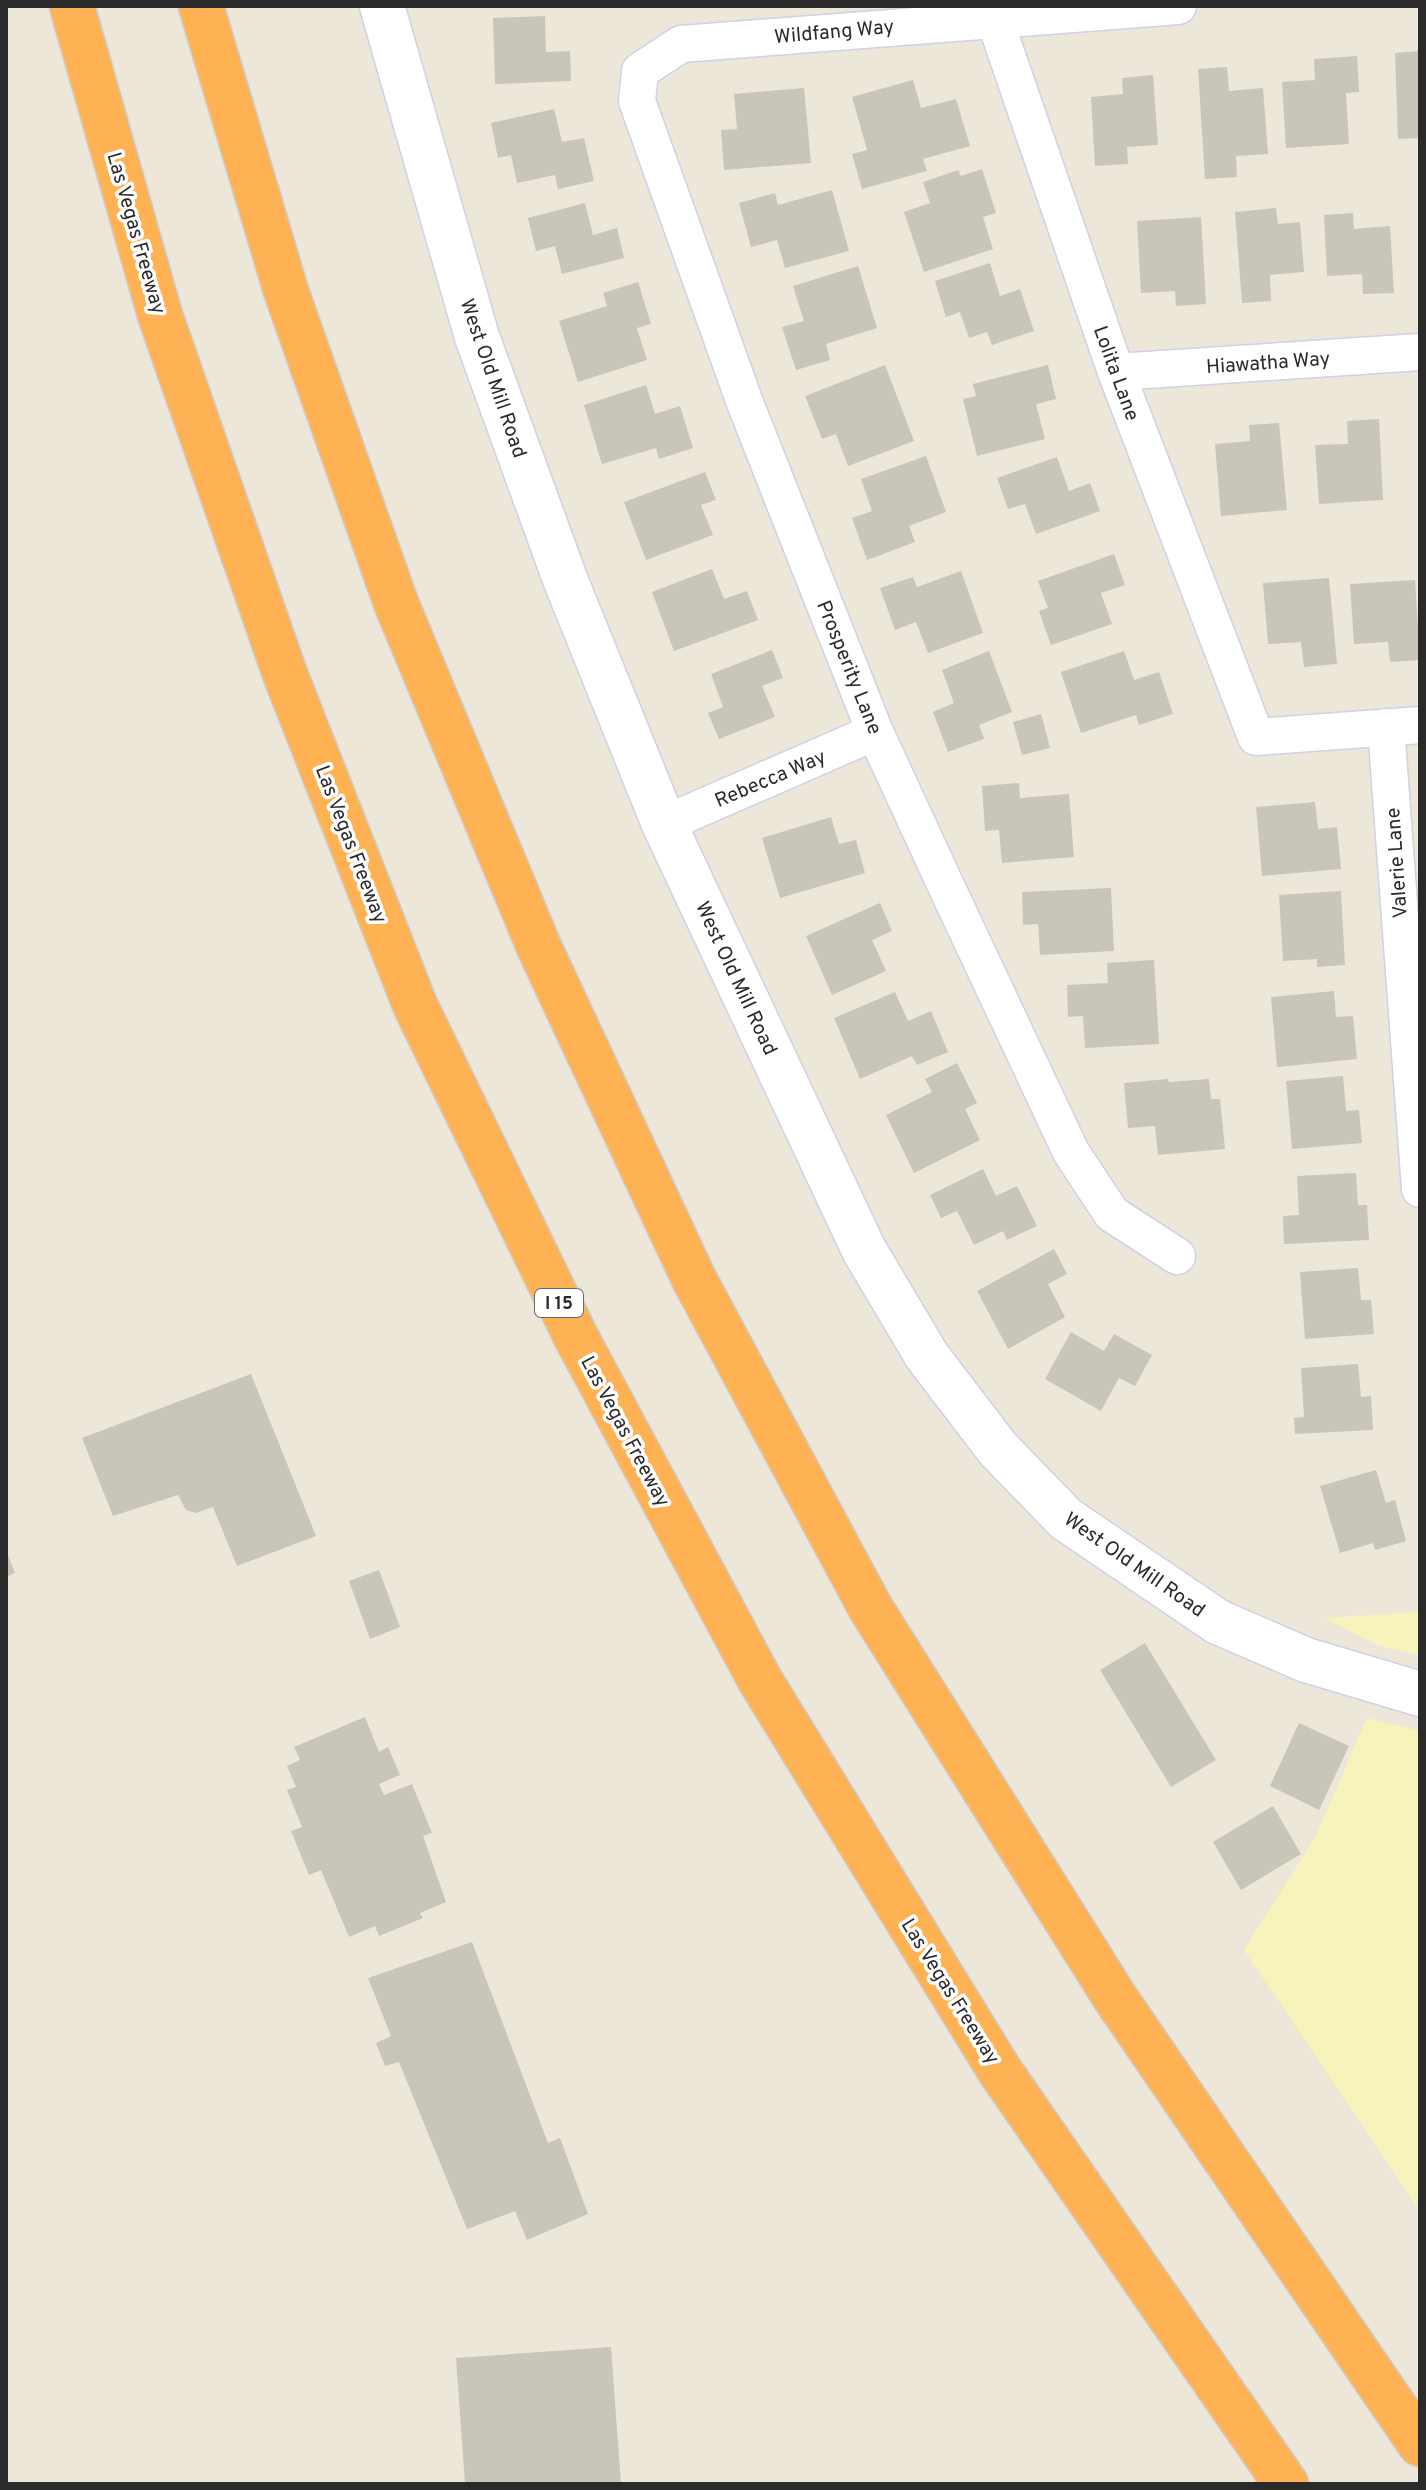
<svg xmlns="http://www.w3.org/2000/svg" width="1426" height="2490" font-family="Overpass,sans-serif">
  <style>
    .sand { fill: #f6f4ba }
    .building { fill: #c8c5b9 }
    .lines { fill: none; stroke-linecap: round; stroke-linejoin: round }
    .street-casing { stroke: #cfd1e4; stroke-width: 39 }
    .secondary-casing { stroke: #cfd1e4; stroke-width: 47 }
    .highway-casing { stroke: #ccc; stroke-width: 47 }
    .street { stroke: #fff; stroke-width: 36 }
    .secondary { stroke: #fff; stroke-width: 44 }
    .highway { stroke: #ffb253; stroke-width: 44 }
    .labels { text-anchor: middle; stroke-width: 7; stroke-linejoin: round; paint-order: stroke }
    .shield { fill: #fff; stroke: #6a6a6a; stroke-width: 2 }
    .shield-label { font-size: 18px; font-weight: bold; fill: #2a2a2a }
    .street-label { font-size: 20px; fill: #2a2a2a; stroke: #fff }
  </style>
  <rect width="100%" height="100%" fill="#ede7da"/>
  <path class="sand" d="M1420,1612v44l-45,-12 -51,-26z
    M1367,1718l53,13v480l-176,-261 72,-114z"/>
  <path class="building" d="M545,16l1,36 24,-1 1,30 -76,3 -2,-66z
    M1420,51v87l-22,1 -3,-86z
    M1357,56l2,36 -13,1 3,51 -63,4 -4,-66 33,-2 -1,-21z
    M1227,67l2,24 34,-3 5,66 -32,2 1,21 -32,2 -7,-110z
    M1153,75l5,70 -31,2 1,17 -33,2 -4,-69 32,-3 -1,-16z
    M913,80l8,28 35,-9 14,47 -47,13 4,12 -65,18 -10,-35 15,-4 -15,-53z
    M804,88l7,75 -87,7 -3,-40 16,-1 -3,-35z
    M554,109l8,33 22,-4 10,43 -36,8 -3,-14 -38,8 -6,-28 -13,3 -7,-35z
    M982,169l14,44 -13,4 10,32 -69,23 -20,-60 26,-9 -7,-21 35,-12 3,6z
    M832,190l17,61 -64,17 -8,-28 -26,7 -12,-44 36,-10 3,12z
    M585,203l8,32 24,-7 7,30 -62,16 -7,-28 -19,5 -8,-33z
    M1276,208l2,16 22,-2 4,50 -34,3 1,26 -29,2 -7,-91z
    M1353,213l1,16 36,-3 4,67 -31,1 -1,-20 -35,2 -3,-61z
    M1201,217l5,87 -30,2 -1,-15 -34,2 -4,-72z
    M990,263l10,33 20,-7 14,42 -42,14 -5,-13 -18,6 -9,-26 -14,5 -11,-36z
    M858,266l19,62 -51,16 4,16 -34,10 -14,-43 22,-6 -11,-35z
    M638,282l13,42 -14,4 10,32 -69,22 -19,-61 48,-15 -4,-13z
    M885,365l29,76 -66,25 -12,-32 -14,5 -17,-43z
    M1048,365l8,34 -20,5 9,35 -68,17 -14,-57 13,-3 -3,-12z
    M646,385l9,29 25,-8 13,42 -34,11 -3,-11 -54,16 -18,-59z
    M1379,419l4,81 -64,4 -4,-59 33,-1 -1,-23z
    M1279,423l8,87 -66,6 -6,-72 35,-3 -1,-16z
    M926,456l20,56 -37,14 6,16 -48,18 -15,-42 20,-7 -11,-32z
    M1057,457l12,34 21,-8 10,28 -64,23 -11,-30 -17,5 -11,-31z
    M705,472l11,28 -15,5 12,30 -67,25 -22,-58z
    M1114,554l11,31 -24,8 11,31 -61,21 -12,-34 9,-3 -10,-27z
    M712,569l12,30 23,-8 11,29 -84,31 -22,-59z
    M961,571l22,62 -55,20 -12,-31 -21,8 -15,-42 33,-11 4,10z
    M1329,578l8,86 -33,3 -3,-25 -33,2 -5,-61z
    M1415,580l5,80 -30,2 -2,-20 -34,2 -4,-60z
    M772,650l11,28 -21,8 13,31 -56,22 -11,-26 15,-6 -12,-33z
    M989,651l23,61 -33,13 5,14 -36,13 -15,-40 21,-9 -12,-33z
    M1124,651l10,29 25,-8 14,42 -34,11 -3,-10 -55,18 -20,-61z
    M1041,714l9,34 -28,7 -9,-33z
    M1019,783l1,15 49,-4 5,63 -72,6 -3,-33 -14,1 -3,-45z
    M1315,802l3,27 19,-2 4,42 -79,7 -6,-69z
    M831,817l8,27 17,-4 9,33 -85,25 -18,-60z
    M1111,888l3,63 -74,4 -2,-31 -15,1 -1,-33z
    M1341,891l4,74 -28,2v-8l-34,2 -4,-66z
    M880,903l12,28 -20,9 14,31 -54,24 -26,-59z
    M1154,960l5,84 -74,4 -2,-32 -15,1 -1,-32 41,-2 -1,-20z
    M1334,991l2,26 17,-1 4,43 -80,8 -6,-70z
    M895,992l13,29 23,-10 17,41 -31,13 -5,-9 -52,23 -26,-61z
    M957,1063l20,40 -12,6 15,31 -66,33 -28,-58 46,-23 -7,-13z
    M1343,1076l3,35 13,-1 3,33 -70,6 -6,-68z
    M1168,1079l1,3 40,-3 2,20h9l5,50 -67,6 -3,-29 -27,2 -4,-45z
    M983,1169l13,27 21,-10 20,40 -30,14 -4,-9 -29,14 -17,-34 -16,7 -11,-23z
    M1356,1173l2,32h9l2,35 -85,4 -1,-28 16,-1 -2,-39z
    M1054,1249l13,25 -19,10 17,33 -57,32 -31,-58z
    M1358,1268l3,32h10l3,34 -69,5 -5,-67z
    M1071,1332l33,19 10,-17 38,21 -17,31 -16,-8 -18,33 -56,-32z
    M1358,1364l3,33 10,-1 2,34 -78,4 -1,-16 10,-1 -3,-49z
    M251,1374l65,162 -79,30 -24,-59 -17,6 -10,-3 -8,-15 -65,21 -31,-78z
    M1376,1470l10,33 9,-3 11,41 -31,9 -2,-7 -33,10 -20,-67z
    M6,1550l9,23 -9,4z
    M379,1570l21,57 -30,12 -21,-58z
    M1145,1643l71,117 -45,27 -71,-117z
    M365,1717l14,35 9,-5 12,28 -21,9 5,11 28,-11 20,49 -9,3 23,66 -26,11 3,5 -44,18 -4,-10 -26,11 -28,-67 -12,5 -18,-44 11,-4 -15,-37 9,-3 -9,-21 13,-6 -6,-13z
    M1299,1723l50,23 -30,64 -49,-24z
    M1273,1806l28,48 -60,36 -28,-48z
    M472,1942l76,201 12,-5 28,76 -61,26 -12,-29 -48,18 -68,-167 -14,4 -9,-23 15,-7 -23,-58z
    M611,2347l10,137h-156l-9,-126z"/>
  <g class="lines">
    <g class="street-casing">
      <path id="street" d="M990,6l126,366 140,365 164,-12
        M1116,372l304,-20
        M1386,727l34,462
        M664,824l211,-92
        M1177,1256l-65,-42 -41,-62 -124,-264 -72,-156 -130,-329 -108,-302 3,-30 41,-27 497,-38"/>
    </g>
    <g class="secondary-casing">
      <path id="secondary" d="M382,6l95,331 88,242 99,245 200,426 63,106 71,93 68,70 152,103 88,38 114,34"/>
    </g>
    <g class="highway-casing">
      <path id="highway" d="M72,6l88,309 125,359 130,331 161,332 184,343 240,391 286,413
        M201,6l85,285 110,312 143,344 155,332 176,328 244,389 306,448"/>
    </g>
    <use href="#street" class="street"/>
    <use href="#secondary" class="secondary"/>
    <use href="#highway" class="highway"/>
  </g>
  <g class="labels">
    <rect class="shield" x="535" y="1289" width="48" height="28" rx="6"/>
    <g class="shield-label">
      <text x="559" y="1309">I 15</text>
    </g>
    <g class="street-label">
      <text transform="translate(834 31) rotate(-5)" y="7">Wildfang Way</text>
      <text transform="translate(137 233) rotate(74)" y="7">Las Vegas Freeway</text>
      <text transform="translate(1268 362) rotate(-4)" y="7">Hiawatha Way</text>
      <text transform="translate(1117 373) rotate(70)" y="7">Lolita Lane</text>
      <text transform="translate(494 378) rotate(71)" y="7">West Old Mill Road</text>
      <text transform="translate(850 667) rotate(68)" y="7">Prosperity Lane</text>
      <text transform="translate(770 778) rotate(-23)" y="7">Rebecca Way</text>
      <text transform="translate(352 844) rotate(69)" y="7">Las Vegas Freeway</text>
      <text transform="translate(1396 863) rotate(-94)" y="7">Valerie Lane</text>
      <text transform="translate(737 978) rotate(65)" y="7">West Old Mill Road</text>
      <text transform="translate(626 1431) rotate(62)" y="7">Las Vegas Freeway</text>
      <text transform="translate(1135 1564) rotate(35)" y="7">West Old Mill Road</text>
      <text transform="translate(951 1991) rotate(58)" y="7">Las Vegas Freeway</text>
    </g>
  </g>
  <rect width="1426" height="2490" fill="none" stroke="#2a2a2a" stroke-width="16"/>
</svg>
